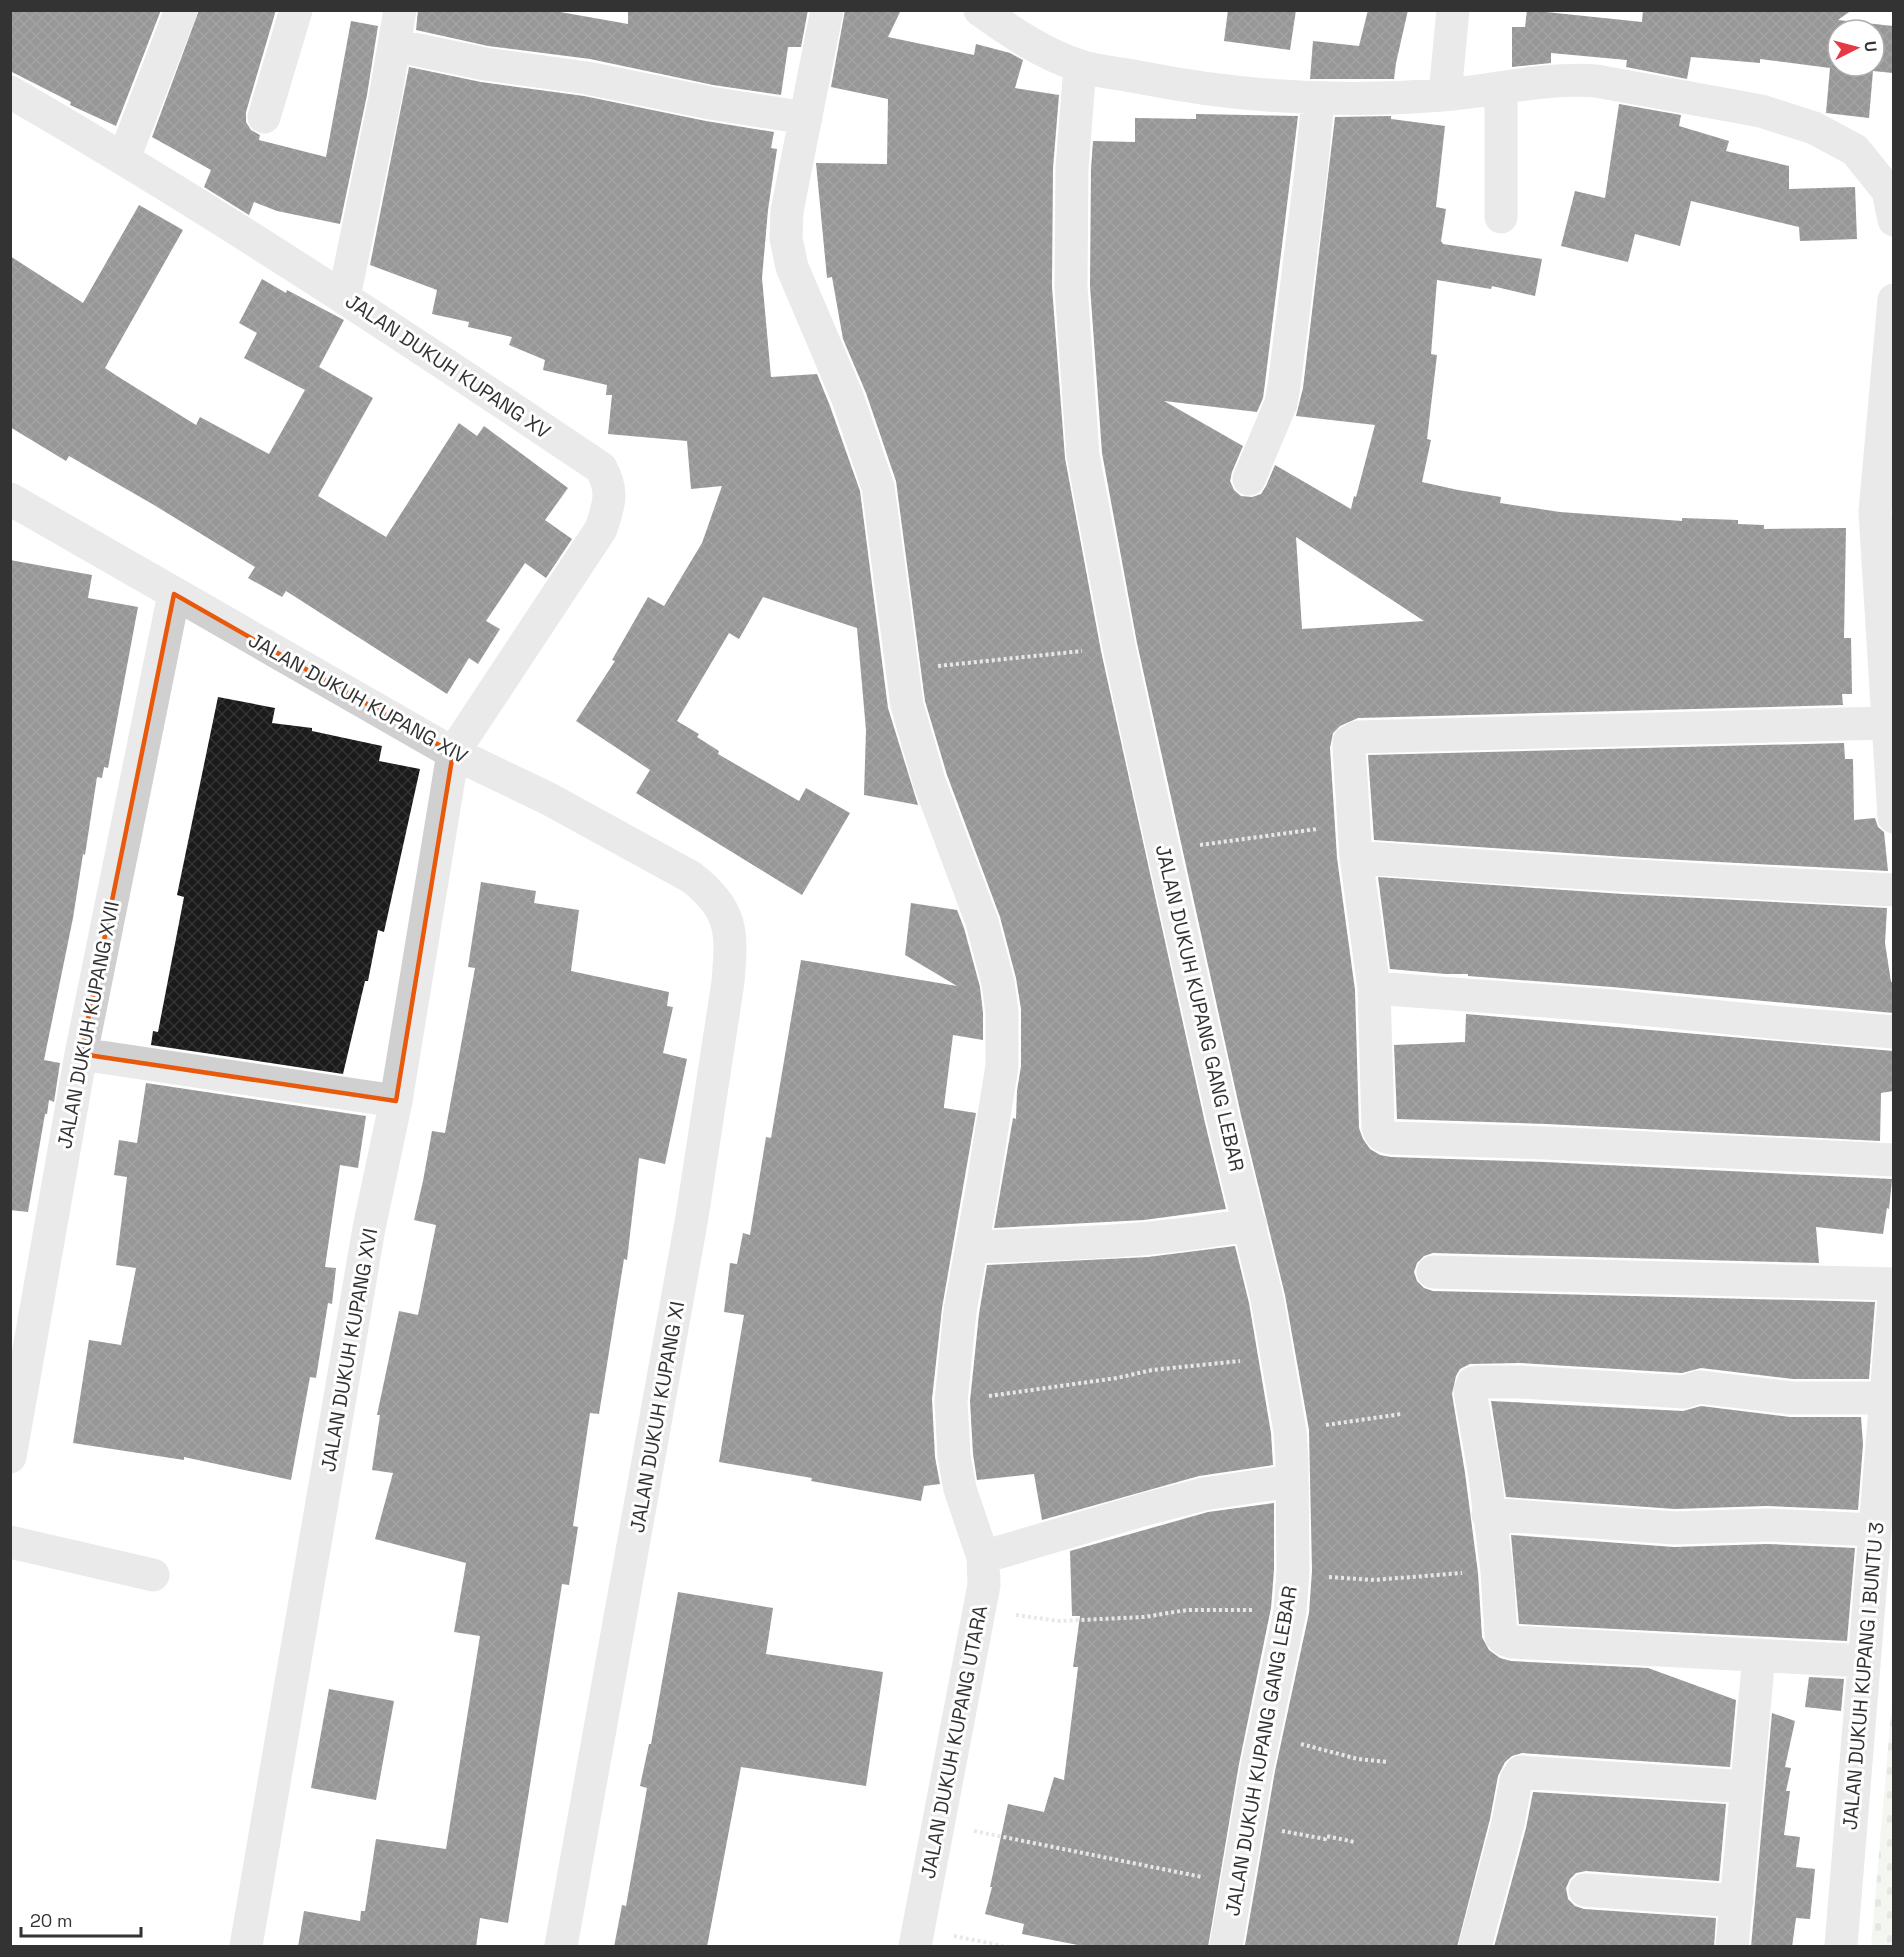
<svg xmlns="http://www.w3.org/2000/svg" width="1904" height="1957" font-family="'Space Grotesk',sans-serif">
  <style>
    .cemetery { fill: url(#cemetery-stones) }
    .building { fill: url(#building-cross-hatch); fill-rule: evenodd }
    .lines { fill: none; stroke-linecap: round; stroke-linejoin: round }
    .path { stroke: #cdcdcd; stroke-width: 4; stroke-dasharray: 3 3; stroke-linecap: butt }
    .minor { stroke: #d0d0d0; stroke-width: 33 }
    .marked { fill: none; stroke: #e8590c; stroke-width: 4.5; stroke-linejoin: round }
    .labels { text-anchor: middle; stroke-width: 6; stroke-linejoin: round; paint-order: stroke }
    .street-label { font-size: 20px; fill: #333; stroke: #fff }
  </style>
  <defs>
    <pattern id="cemetery-stones" width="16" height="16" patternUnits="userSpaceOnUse" patternTransform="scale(1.5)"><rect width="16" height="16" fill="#e6ecdf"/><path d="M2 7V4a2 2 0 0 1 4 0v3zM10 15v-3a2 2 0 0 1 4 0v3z" fill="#c6cbc0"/></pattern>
    <pattern id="building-cross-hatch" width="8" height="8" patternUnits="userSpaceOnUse" patternTransform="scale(1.5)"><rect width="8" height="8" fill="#1a1a1a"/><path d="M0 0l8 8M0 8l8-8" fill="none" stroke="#333"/></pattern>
  </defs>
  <rect width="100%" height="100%" fill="#fff"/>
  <path class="cemetery" d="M1893,1689v257h-22l22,-256z"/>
  <path class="building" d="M10,10h151l-45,116 -46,-21 1,-3 -61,-31z
    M199,10h77l-30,102v10l5,8 9,5 -1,5 67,17 25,-136 27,5 -11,69 -27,129 -63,-13 -23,-9 -5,13 -45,-28 7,-17 -59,-33z
    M418,10h131l79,14v-14h180l-7,37h-13l-7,48 -68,-10 -123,-26 -102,-13 -72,-16z
    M845,10h56l-13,27 86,18 2,-11 34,9 13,7 -8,28 44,7 -6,73 -1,119 13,171 36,193 104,472 21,86 -82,11 -150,8 19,-110 3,1 1,-28 4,-25v-57l-5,-31 -16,-61 -53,-142 -22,-74 -29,-220 -30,-88 -23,-54 -11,-62 -5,1 -11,-115 71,1 1,-65 -57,-12z
    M1228,10h68l-6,40 -66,-9z
    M1368,10h40l-12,53 -2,16h-84l3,-38 46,5z
    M1527,10l115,12 1,-12h209l-14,10 55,6v47l-20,-2 -4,47 -43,-5 4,-45 -70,-9v4l-69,-6 -4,22 -61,-12 1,-7 -76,-7v10l-39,4v-40h13zM1838,30h36v36h-36z
    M409,67l72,15 103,14 122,25 68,11 -3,16 6,1 -9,61 -6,68 9,99 46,-3 13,32 30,85 28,217 30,97 -54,-10 2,-65 -9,-102 -94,-31 -24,42 -10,-6 -52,88 22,13 -2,3 22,14 -1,3 81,47 7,-13 44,25 -48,82 -166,-102 14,-23 -74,-49 39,-60 -3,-1 36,-63 16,9 38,-63 20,-57 -31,3 -4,-48 -79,-7 4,-39h-6l1,-10 -64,-15 2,-10 -36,-15 3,-8 -44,-10 1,-5 -37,-8 5,-24 -67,-25z
    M1619,104l62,11 -2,11 50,15 -3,10 63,15v23l66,-2 2,52 -57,2 -1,-14 -108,-26 -11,45 -45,-12 -7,28 -67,-16 14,-55 30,7z
    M1196,114l102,2 -33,267 -2,15 -6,14 -93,-11 79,45 -11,26 -2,9 4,9 7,6 11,1 9,-3 5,-8 9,-21 76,44 3,-13 2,1 19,-72 -79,-9 7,-28 32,-271 56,-1v3l54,7 -9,81 10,2 -5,32 2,3 99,15 -7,37 -43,-10 -1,3 -54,-9 -6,74 6,1 -10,84 4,1 -9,42 36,8 43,7 -1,6 60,9 122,9v-3l56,2v4l26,1v4l82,-1 -2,110h7l1,56h-10l1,11 -485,13 -18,8 -7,7 -3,15 7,110 18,132 4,138 4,11 7,10 10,6 11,2 154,5 347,17 -3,30 -2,-1 -4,26 -67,-7 3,36 -386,-10 -9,3 -7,7 -3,9 3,9 7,7 9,3 442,11 -6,77h-76l-92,-11 -19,5 -162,-10 -50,1 -10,5 -4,7 -4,18 13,79 13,100 4,64 7,13 11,8 11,3 137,7 88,32 -6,67 -208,-14 -10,3 -7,6 -7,14 -8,43 -33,128h-204l-8,-2 30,-174 34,-158 3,-42 -3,-141 -24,-135 -44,-180 -104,-472 -35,-190 -12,-167 1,-117 2,-28 42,1v-24l61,1zM1296,537l128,84 -122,8z
    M139,205l44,25 -78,138 12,8 79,49 4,-8 69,37 36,-64 -61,-32 13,-25 -18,-10 23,-44 24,14 1,-3 57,30 -25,47 54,31 -55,98 68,41 73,-114 18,13 7,-10 84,62 -23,32 27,19 -26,39 -21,-15 -39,58 14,8 -22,35 -9,-6 -22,36 -161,-103 -4,6 -34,-19 7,-11 -101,-62 -85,-49 -3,5 -56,-34v-171l73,47z
    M10,560l82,15 -4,23 50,9 -30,161 -4,-1 -2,11 -5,-1 -12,78 -2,-1 -10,64 -29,142 16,3 -6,39 -5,-2 -2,14h-2l-17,98 -18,-2z
    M218,697l57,11 -3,15 40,5v3l70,15 -3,15 41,8 -36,163 -6,-2 -10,51h-3l-22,93 -192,-29 2,-14 5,1 26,-135 -7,-2z
    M1844,743l1,16h8l1,61 21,-2 3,9 6,5 4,39 -262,-14 -252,-17 -6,-85z
    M1378,877l245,17 264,14 -2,35 6,39h2v31l-281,-26 -144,-11v-2h-22l-56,-5z
    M481,882l55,9 -2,12 45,7 -8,61 98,21 -2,14 6,1 -10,46 24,6 -22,105 -26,-6 -12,102 -3,-1 -25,155 -9,-1 -17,113 5,1 -9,58 -7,-1 -54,339 -28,-5 -4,29h-178l6,-36 56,10 1,-10h4l11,-72 70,10 34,-213 -26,-4 12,-69 -91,-24 18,-66 -21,-3 8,-55h-3l22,-104 19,4 18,-90 -22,-5 9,-39 9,-50 13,2 30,-165 -7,-1z
    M911,903l46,7 7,18 16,59 3,26v27l-30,-5 -9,71v2l32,5 -34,195 -10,91 3,58 5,27 -16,2 -3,15 -110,-20 1,-3 -93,-16 25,-147 -20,-3 6,-49 7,1 6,-31 7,2 16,-98 5,1 30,-178 156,26 -52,-31z
    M1466,1014l427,37v40l-12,2 -1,48 -333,-17 -150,-5 -3,-74 71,-3z
    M146,1083l220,33 -8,52 -18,-3 -15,102 11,1 -4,36 -4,-1 -12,75 -6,-1 -19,103 -107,-23v3l-111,-17 16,-103 32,5 15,-77 -20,-3 11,-88 -13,-2 5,-35 18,3z
    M1235,1246l14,57 22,130 2,32 -74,11 -157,44 -8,-46 -57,6 -4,-26 -3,-53 9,-87 8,-49 161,-8z
    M1491,1401l192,10 18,-5 89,11h71l2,27 -5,66 -92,-4 -91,3 -169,-12z
    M1274,1503v67l-3,38 -32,156 -31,183h-120l-66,-13 2,-10 -39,-10 7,-27h-2l18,-83 36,8 10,-35 10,3 14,-113h-5l7,-51h-8l-2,-65 138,-39z
    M1511,1535l163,12 93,-3 88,4 -8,93 -328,-17z
    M678,1592l95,16 -7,46 117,18 -17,114 -125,-19 -34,180h-93l8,-42 4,1 21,-118 -7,-2 9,-42h2z
    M1809,1677l35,2 -3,32 -36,-4z
    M329,1689l65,12 -18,99 -65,-12z
    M1772,1713l23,8 -10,46 6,1 -5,23h4l-6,44 16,2 -4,30 19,2 -5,50 -14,-1 -4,29h-41z
    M1533,1792l193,12 -7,77 -133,-10 -10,2 -6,6 -4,9 2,11 7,7 9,3 132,9 -2,29h-220l32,-119z"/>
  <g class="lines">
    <path class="path" d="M938,666l144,-15
      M1200,845l117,-16
      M989,1396l128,-18 35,-8 88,-9
      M1326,1425l75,-11
      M1329,1577l45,3 88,-7
      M1016,1615l43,6 85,-4 43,-7h66
      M1301,1744l57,15 30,3
      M974,1831l228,46
      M1282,1831l43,8 1,-3 29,6
      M954,1936l49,10"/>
    <path class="minor" d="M827,10l-40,201 -1,27 6,29 56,132 30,88 29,218 22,76 53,141 16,61 4,29v54l-20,124 -22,121 -9,90 3,55 6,33 23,68 1,28 -69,361
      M980,10c31,22 63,44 100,56 18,6 39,7 58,11 99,20 202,26 304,18 51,-4 102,-18 154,-14l165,30 53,17 41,22 33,41 6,29
      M394,45l91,19 102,14 123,25 96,15
      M1080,66l-8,102 -1,119 12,168 36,192 27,125 77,347 44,180 23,132 2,31 1,109 -3,40 -33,156 -31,179
      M10,92c203,117 397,246 591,376 13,24 8,36 0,61l-148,224 -57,348 -27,127 -123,718
      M1442,95l4,-11 7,-74
      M264,117l32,-107
      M124,158l57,-148
      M1501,217v-129
      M344,297l41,-199 15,-88
      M1894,300l-19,212 19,305
      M1249,479l32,-76 3,-17 27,-215 7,-72
      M10,499l443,254 96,46 142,78c43,33 41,56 37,105l-36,235 -131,729
      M1886,723l-528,14 -9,5v6l7,109 18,131 4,139c2,8 5,10 14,11l154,5 348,17
      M1356,857c179,14 358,24 538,33
      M1374,988l237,18 170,17 113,9
      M81,1054l315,47
      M972,1247c93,-3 186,-5 278,-23
      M1433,1272l461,12
      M10,1457l71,-403 93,-460
      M1488,1514l187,14 92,-3 108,5
      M10,1542l143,33
      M983,1557l163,-48 58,-15 87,-13
      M1864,1661l-352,-19 -6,-2 -5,-4 -4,-65 -13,-101 -14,-79 3,-8 3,-1h44l164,10 15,-5 93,11h93
      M1585,1890l152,11
      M1475,1946l33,-123 8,-43 5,-8 226,15
      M1732,1946l27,-291
      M1841,1946l53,-648"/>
  </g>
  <path d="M0 0H1904V1957H0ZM174,594l279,159 -57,348 -315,-47z" fill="#fff" fill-opacity=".55" fill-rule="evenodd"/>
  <path class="marked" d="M174,594l279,159 -57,348 -315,-47z"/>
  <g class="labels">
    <g class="street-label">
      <text transform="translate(448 366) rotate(34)" y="7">JALAN DUKUH KUPANG XV</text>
      <text transform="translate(358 698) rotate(29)" y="7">JALAN DUKUH KUPANG XIV</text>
      <text transform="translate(1200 1008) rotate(77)" y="7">JALAN DUKUH KUPANG GANG LEBAR</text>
      <text transform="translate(88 1025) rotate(-79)" y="7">JALAN DUKUH KUPANG XVII</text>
      <text transform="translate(349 1350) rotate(-80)" y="7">JALAN DUKUH KUPANG XVI</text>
      <text transform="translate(657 1417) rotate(-80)" y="7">JALAN DUKUH KUPANG XI</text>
      <text transform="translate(1863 1676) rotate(-85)" y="7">JALAN DUKUH KUPANG I BUNTU 3</text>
      <text transform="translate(954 1742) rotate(-79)" y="7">JALAN DUKUH KUPANG UTARA</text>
      <text transform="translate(1261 1751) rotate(-80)" y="7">JALAN DUKUH KUPANG GANG LEBAR</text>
    </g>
  </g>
  <rect width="1904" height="1957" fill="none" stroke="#333333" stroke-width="24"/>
  <g transform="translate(1856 48) rotate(84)"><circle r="28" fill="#ffffff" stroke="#adadad" stroke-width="1.5"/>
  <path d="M0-4.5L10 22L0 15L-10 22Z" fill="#e63946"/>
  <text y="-9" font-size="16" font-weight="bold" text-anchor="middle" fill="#333333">U</text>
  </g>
  <path d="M21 1927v9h120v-9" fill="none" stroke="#333333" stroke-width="3"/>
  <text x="30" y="1927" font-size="18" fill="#333333" stroke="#ffffff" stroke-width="4.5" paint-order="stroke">20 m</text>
</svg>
